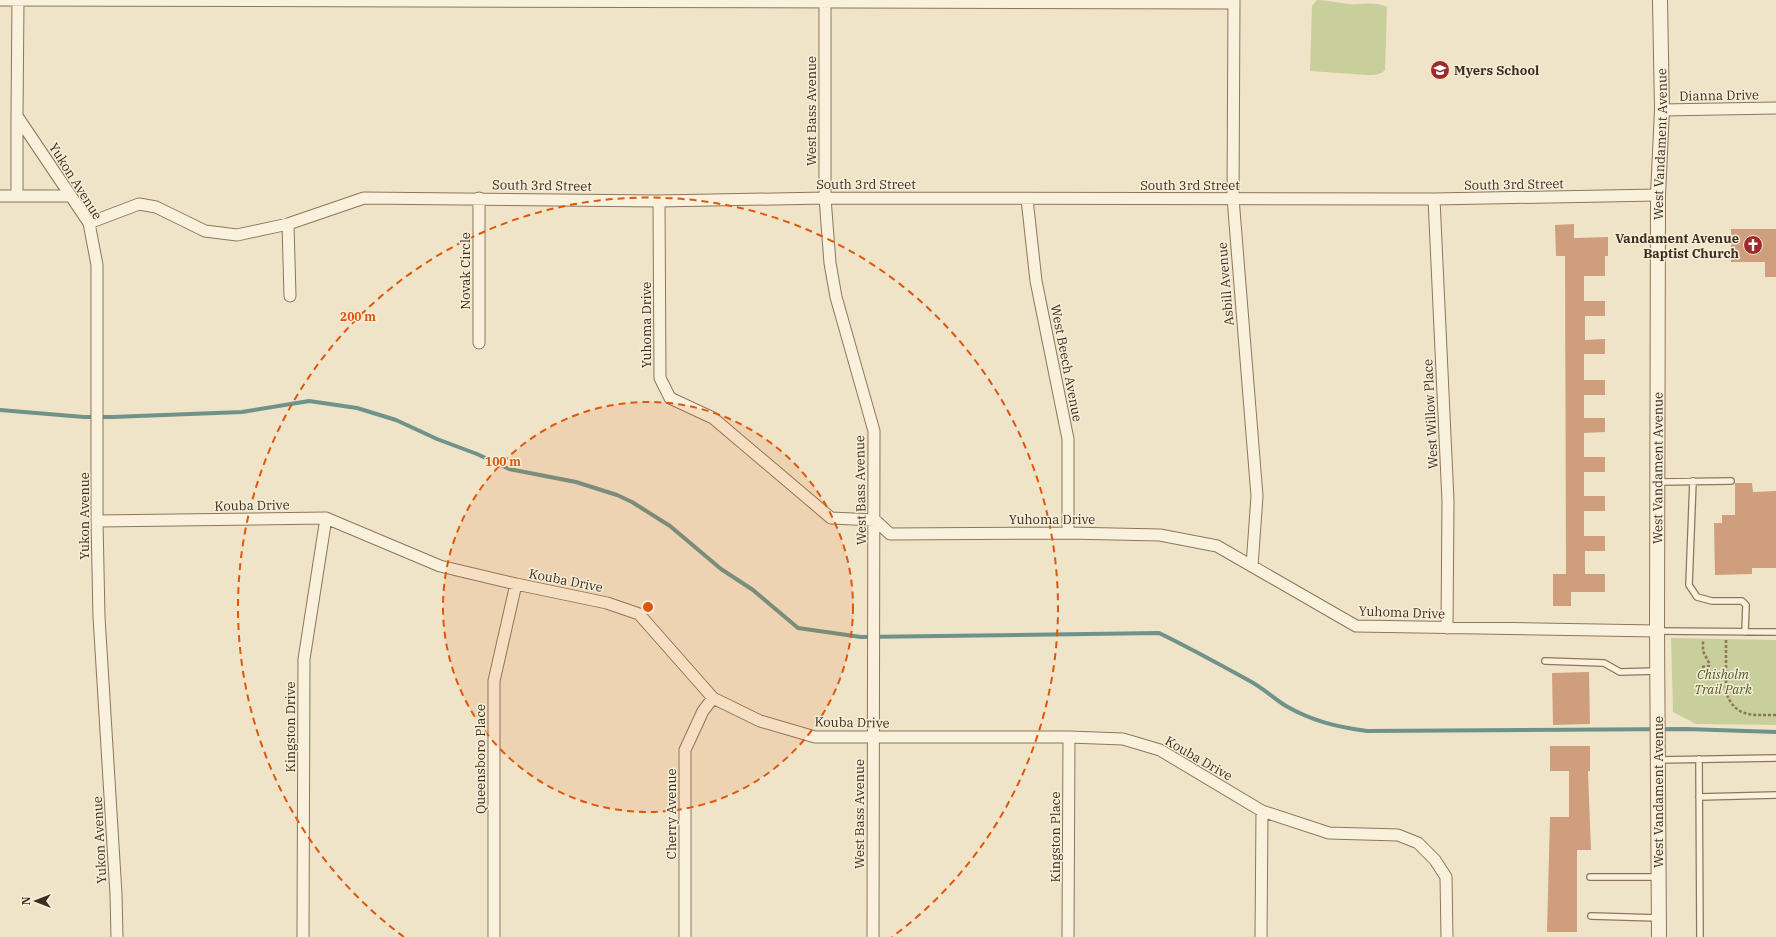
<svg xmlns="http://www.w3.org/2000/svg" width="1776" height="937" font-family="'IBM Plex Serif',serif">
  <style>
    .green { fill: #c9cf9b }
    .lines { fill: none; stroke-linecap: round; stroke-linejoin: round }
    .stream { stroke: #6f938a; stroke-width: 4 }
    .building { fill: #cf9f7d }
    .service-casing { stroke: #8d765c; stroke-width: 8 }
    .minor-casing { stroke: #8d765c; stroke-width: 13 }
    .tertiary-casing { stroke: #8d765c; stroke-width: 16 }
    .path { stroke: #8d765c; stroke-width: 2.5; stroke-dasharray: 3 2; stroke-linecap: butt }
    .service { stroke: #faf1dc; stroke-width: 5.5 }
    .minor { stroke: #faf1dc; stroke-width: 11 }
    .tertiary { stroke: #faf1dc; stroke-width: 14 }
    .ring { fill: none; stroke: #df570d; stroke-width: 2; stroke-dasharray: 7 5 }
    .labels { text-anchor: middle; stroke-width: 3; stroke-linejoin: round; paint-order: stroke }
    .poi-label { font-size: 13px; font-weight: bold; fill: #3d2e20; stroke: #f7eed8; text-anchor: start }
    .street-label { font-size: 13px; fill: #3d2e20; stroke: #f7eed8 }
    .park-label { font-size: 13px; font-style: italic; fill: #4d5a26; stroke: #f7eed8 }
    .centre { fill: #df570d; stroke: #f7eed8; stroke-width: 2 }
    .ring-label { font-size: 12px; text-anchor: middle; font-weight: bold; fill: #df570d; stroke: #f7eed8; stroke-width: 3; stroke-linejoin: round; paint-order: stroke }
  </style>
  <rect width="100%" height="100%" fill="#f0e4c8"/>
  <path class="green" d="M1317,0c11,0 21,3 32,4 13,1 27,-3 38,3l-2,63c-5,5 -11,5 -18,5l-57,-4 2,-65z
    M1671,638l105,2v85l-80,-1 -23,-12z"/>
  <g class="lines">
    <path class="stream" d="M0,410l84,7h28l130,-5 67,-11 48,7 39,12 41,19 40,15 32,15 67,13 41,13 15,7 38,24 51,43 32,21 45,38 63,9 298,-4c31,15 60,31 89,47 14,7 25,18 38,26 26,15 51,21 81,25l319,-2 90,3"/>
  </g>
  <path class="building" d="M1574,224v14l34,-1v19h-3v20h-21v25h21v15h-20v24l20,-1v15h-21v26h21v15h-21v23h21v14l-21,1v24h21v15h-21v24h21v15h-21v25h21v15h-20v23h20v18h-34v14h-18v-32h13l-1,-318h-9l-1,-31z
    M1731,229h45v48h-11v-15h-34z
    M1735,483h17l1,9 23,-1v77h-24v6l-37,1 -1,-52h8v-8h13z
    M1589,672l1,52 -37,1 -1,-52z
    M1550,746h40v25h-2l3,79h-14v82h-30l3,-115h19v-46h-19z"/>
  <g class="lines">
    <g class="service-casing">
      <path id="service" d="M1693,481l-4,104 8,12 15,4h30l4,4 -1,27
        M1658,482l73,-1
        M1657,631l119,1
        M1545,661l59,2 16,9 37,-1
        M1699,759l1,178
        M1658,760l118,-2
        M1699,797l77,-2
        M1590,877h68
        M1591,916l67,2"/>
    </g>
    <g class="minor-casing">
      <path id="minor" d="M0,0l1234,3
        M18,0l-1,116 72,107 8,42v256l2,96 17,277 1,43
        M825,0v198l5,65 6,34 38,134 -1,506
        M1234,0l-1,198 24,298 -5,70
        M1662,110l114,-2
        M17,116v80
        M0,196h70
        M1027,199l9,82 32,158v94
        M1434,199l14,302 -1,127
        M659,201l1,177 10,20 43,20 118,100 44,2 15,14 178,-1 92,2 57,11 139,80 301,5
        M89,223l50,-19 17,3 49,24 32,4 51,-11 76,-26 295,3 166,-3 609,1 224,-4
        M288,224l2,72
        M479,343v-145
        M97,521l229,-3 114,48 76,18 91,19 32,11 74,84 47,23 55,16h254l54,2 37,11 102,61 67,22 69,2 20,8 17,17 11,17 1,60
        M303,937l1,-278 22,-141
        M494,937v-256l22,-97
        M685,937v-187l18,-39 10,-13
        M1068,937l1,-200
        M1261,937l1,-126"/>
    </g>
    <g class="tertiary-casing">
      <g id="tertiary">
        <path id="s1" d="M1659,937l-2,-306 1,-436 4,-85 -2,-110"/>
      </g>
    </g>
    <path class="path" d="M1726,640v52c9,26 26,23 50,23
      M1702,667l7,-1v-3l-6,-12v-11"/>
    <use href="#service" class="service"/>
    <use href="#minor" class="minor"/>
    <use href="#tertiary" class="tertiary"/>
  </g>
  <circle cx="648" cy="607" r="205" fill="#df570d" fill-opacity=".12"/>
  <g class="ring">
    <circle cx="648" cy="607" r="205"/>
    <path d="M404 937A410 410 0 1 1 892 937"/>
  </g>
  <defs>
    <g id="school-disc" transform="scale(1)"><circle r="9.5" fill="#9e2a2b" stroke="#f7eed8"/><path d="M0-5L7-2L0 1L-7-2ZM-4 1L0 2.5L4 1V4Q0 6-4 4Z" fill="#fff"/></g>
    <g id="church-disc" transform="scale(1)"><circle r="9.5" fill="#9e2a2b" stroke="#f7eed8"/><path d="M-1.2-6h2.4v3.5h3.3v2.4h-3.3V6h-2.4V-.1h-3.3v-2.4h3.3Z" fill="#fff"/></g>
  </defs>
  <g fill-rule="evenodd">
    <use href="#school-disc" x="1440" y="70"/>
    <use href="#church-disc" x="1753" y="245"/>
  </g>
  <g class="labels">
    <g class="poi-label">
      <text x="1454" y="75">Myers School</text>
      <text x="1739" y="243" text-anchor="end">Vandament Avenue<tspan x="1739" dy="15">Baptist Church</tspan></text>
    </g>
    <g class="street-label">
      <text transform="translate(1719 95) rotate(-1)" y="5">Dianna Drive</text>
      <text transform="translate(811 111) rotate(-90)" y="5">West Bass Avenue</text>
      <text dy="5" stroke="none"><textPath href="#s1" startOffset="793">West Vandament Avenue</textPath></text>
      <text transform="translate(76 181) rotate(58)" y="5">Yukon Avenue</text>
      <text x="866" y="189">South 3rd Street</text>
      <text transform="translate(1514 184) rotate(-1)" y="5">South 3rd Street</text>
      <text transform="translate(542 185) rotate(1)" y="5">South 3rd Street</text>
      <text x="1190" y="190">South 3rd Street</text>
      <text transform="translate(465 271) rotate(-90)" y="5">Novak Circle</text>
      <text transform="translate(1225 284) rotate(-95)" y="5">Asbill Avenue</text>
      <text transform="translate(646 325) rotate(-90)" y="5">Yuhoma Drive</text>
      <text transform="translate(1067 363) rotate(79)" y="5">West Beech Avenue</text>
      <text transform="translate(1430 414) rotate(-93)" y="5">West Willow Place</text>
      <text dy="5" stroke="none"><textPath href="#s1" startOffset="469">West Vandament Avenue</textPath></text>
      <text transform="translate(860 490) rotate(-91)" y="5">West Bass Avenue</text>
      <text transform="translate(252 505) rotate(-1)" y="5">Kouba Drive</text>
      <text transform="translate(84 516) rotate(-90)" y="5">Yukon Avenue</text>
      <text x="1052" y="524">Yuhoma Drive</text>
      <text transform="translate(566 580) rotate(11)" y="5">Kouba Drive</text>
      <text transform="translate(1402 612) rotate(2)" y="5">Yuhoma Drive</text>
      <text transform="translate(852 722) rotate(1)" y="5">Kouba Drive</text>
      <text transform="translate(290 727) rotate(-90)" y="5">Kingston Drive</text>
      <text transform="translate(1199 758) rotate(30)" y="5">Kouba Drive</text>
      <text transform="translate(480 759) rotate(-90)" y="5">Queensboro Place</text>
      <text transform="translate(1658 792) rotate(-90)" y="5">West Vandament Avenue</text>
      <text transform="translate(671 814) rotate(-90)" y="5">Cherry Avenue</text>
      <text transform="translate(859 814) rotate(-90)" y="5">West Bass Avenue</text>
      <text transform="translate(1055 837) rotate(-90)" y="5">Kingston Place</text>
      <text transform="translate(99 840) rotate(-93)" y="5">Yukon Avenue</text>
    </g>
    <g class="park-label">
      <text x="1723" y="679">Chisholm<tspan x="1723" dy="15">Trail Park</tspan></text>
    </g>
  </g>
  <circle cx="648" cy="607" r="6" class="centre"/>
  <g class="ring-label">
    <text x="358" y="321">200 m</text>
    <text x="503" y="466">100 m</text>
  </g>
  <g transform="translate(36 901) rotate(270)" stroke="#f7eed8" stroke-width="3" paint-order="stroke">
  <path d="M0-3L7 15L0 10L-7 15Z" fill="#3d2e20"/>
  <text y="-6" font-size="11" font-weight="bold" text-anchor="middle" fill="#3d2e20">N</text>
  </g>
</svg>
